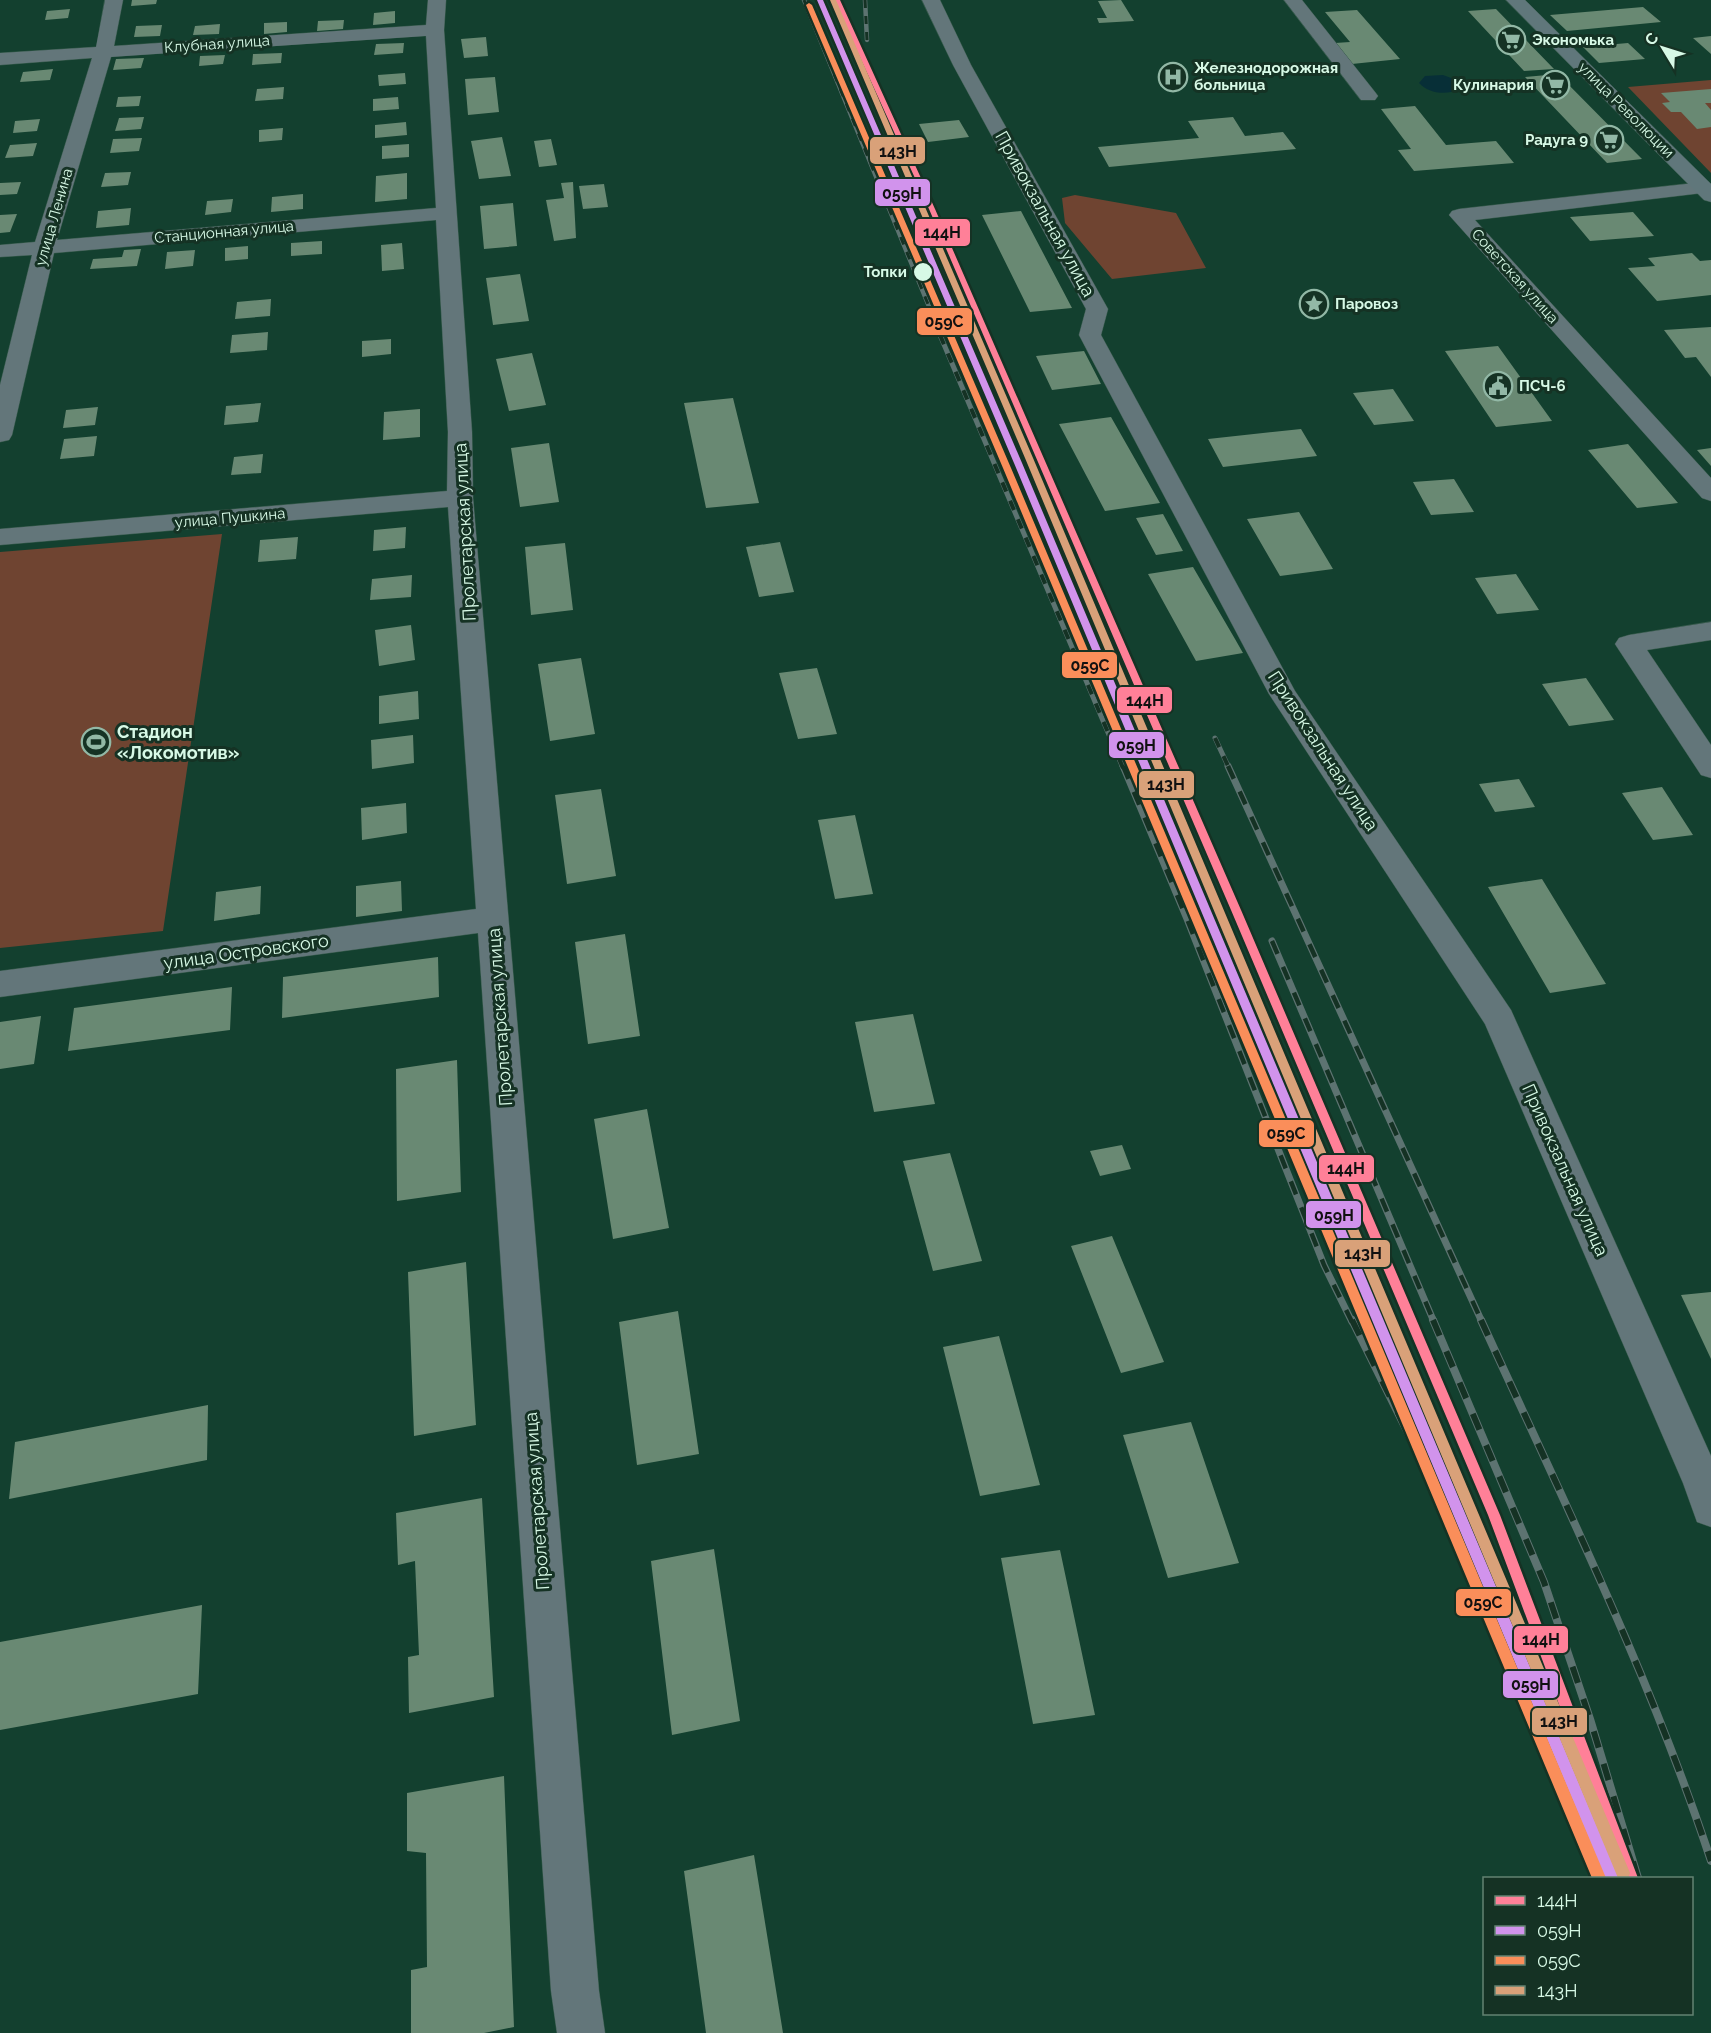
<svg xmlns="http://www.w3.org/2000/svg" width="1711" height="2033" font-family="Raleway,sans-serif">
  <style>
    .green { fill: #6f4431 }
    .water { fill: #072f37 }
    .building { fill: #698973 }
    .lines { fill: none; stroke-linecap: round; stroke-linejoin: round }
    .street-casing { stroke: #365a4b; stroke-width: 1 }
    .secondary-casing { stroke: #365a4b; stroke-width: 1 }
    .street { fill: #63767a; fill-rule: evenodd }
    .secondary { fill: #60777b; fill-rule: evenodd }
    .rail-far3-casing { stroke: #5d7371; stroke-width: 4.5 }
    .rail-far2-casing { stroke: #5d7371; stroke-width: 5 }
    .rail-far1-casing { stroke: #5d7371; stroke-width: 7 }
    .rail-casing { stroke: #5d7371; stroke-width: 8 }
    .rail-far3 { stroke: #153224; stroke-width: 3; stroke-dasharray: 8; stroke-linecap: butt }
    .rail-far2 { stroke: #153224; stroke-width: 4; stroke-dasharray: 10; stroke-linecap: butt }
    .rail-far1 { stroke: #153224; stroke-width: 4.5; stroke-dasharray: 14; stroke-linecap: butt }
    .rail { stroke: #153224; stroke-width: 6; stroke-dasharray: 17; stroke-linecap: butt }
    .rail-1-casing { stroke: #153224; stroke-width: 5 }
    .rail-2-casing { stroke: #153224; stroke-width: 5 }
    .rail-3-casing { stroke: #153224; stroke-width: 5 }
    .rail-4-casing { stroke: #153224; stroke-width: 5 }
    .rail-1 { fill: #ff8098; fill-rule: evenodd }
    .rail-2 { fill: #d193ec; fill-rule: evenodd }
    .rail-3 { fill: #fa8e5a; fill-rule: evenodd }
    .rail-4 { fill: #d9a179; fill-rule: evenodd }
    .stop-dot { fill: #d7f9e6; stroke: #153224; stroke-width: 2 }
    .labels { text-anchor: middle; stroke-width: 6; stroke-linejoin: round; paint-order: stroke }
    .far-poi-label { font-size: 15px; font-weight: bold; fill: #d7f9e6; stroke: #153224; text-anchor: start }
    .far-street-label { font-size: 15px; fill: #d7f9e6; stroke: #153224 }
    .far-stop-label { font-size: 15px; font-weight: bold; fill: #d7f9e6; stroke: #153224; text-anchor: end }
    .street-label { font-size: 18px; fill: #d7f9e6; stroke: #153224 }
    .poi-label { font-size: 18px; font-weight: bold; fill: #d7f9e6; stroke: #153224; text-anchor: start }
    .line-badge { stroke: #153224; stroke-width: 2 }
    .pale-badge-label { font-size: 16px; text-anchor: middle; font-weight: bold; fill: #111 }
  </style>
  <rect width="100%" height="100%" fill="#13402f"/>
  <path class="green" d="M1711,80v93l-83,-86z
    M1075,195l101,18 30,55 -94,11 -47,-56 -3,-25z
    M222,534l-59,397 -163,17v-396z"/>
  <path class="water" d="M1443,75l16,6 2,7c-13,8 -32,6 -42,-5l6,-7z"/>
  <path class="building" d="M132,0h25l-1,4 -25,2z
    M1121,0l13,21 -35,2 -2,-5h10l-9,-17z
    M1643,7l18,15 -94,9 -17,-16z
    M70,9l-2,9 -23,2 2,-9z
    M1496,9l58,60 -30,2 -56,-60z
    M1357,10l43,49 -48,5 -17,-21 15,-1 -25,-30z
    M395,11v12l-22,2 1,-12z
    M344,20l-1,9 -26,2 1,-10z
    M287,22v10l-23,2v-11z
    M220,24l-1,10 -26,1 2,-9z
    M162,25l-2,11 -26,1 2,-11z
    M1711,36v18l-18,-16z
    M486,37l2,19 -24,2 -3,-19z
    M404,43l-1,10 -29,2 2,-11z
    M1628,43l17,16 -46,4 -16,-16z
    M282,53l-1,10 -29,2 1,-11z
    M225,55l-2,9 -24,2 1,-10z
    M144,58l-3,10 -28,2 3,-11z
    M53,69l-3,11 -30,2 3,-10z
    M405,73l1,11 -27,2 -1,-11z
    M1558,74l84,85 -35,4 -82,-86z
    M495,77l4,35 -31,3 -3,-36z
    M284,87l-1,12 -28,2 2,-12z
    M1711,89v14h-6l6,7v17l-14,2 -16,-17h-10l-9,-9 8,-1 -9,-9z
    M141,96l-2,10 -23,1 2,-10z
    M398,97l1,12 -26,2v-12z
    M1415,106l31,39 50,-4 18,22 -100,8 -16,-21 13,-1 -30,-40z
    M144,117l-3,12 -26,2 4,-13z
    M1233,117l12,19 38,-4 13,17 -187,18 -11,-20 101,-9 -11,-17z
    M40,119l-3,12 -24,2 2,-12z
    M959,120l10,17 -41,5 -9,-18z
    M406,122l1,13 -32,3v-13z
    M283,128l-1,12 -23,2v-12z
    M502,137l9,39 -32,3 -8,-38z
    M142,138l-3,13 -29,2 3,-14z
    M551,139l6,26 -18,2 -5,-26z
    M37,143l-4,13 -28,2 5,-13z
    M409,144v13l-27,2v-13z
    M131,172l-3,13 -27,2 4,-14z
    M407,173v26l-32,3 1,-26z
    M21,182l-4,12 -17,1v-12z
    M573,182l3,56 -22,3 -8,-41 18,-2 -3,-15z
    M604,184l4,23 -25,2 -4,-23z
    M303,194v15l-32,3 1,-15z
    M233,199l-2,13 -26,3 2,-14z
    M513,203l4,43 -33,3 -4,-43z
    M131,208l-2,17 -33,3 2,-17z
    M1021,211l51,97 -42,4 -48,-97z
    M1633,212l21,24 -64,5 -20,-24z
    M17,214l-7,18 -10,1v-18z
    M322,241v13l-31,2v-13z
    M402,243l2,26 -22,2 -1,-26z
    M248,246v13l-23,2v-13z
    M141,249l-4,17 -47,3 3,-10 29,-2 2,-7z
    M195,250l-2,16 -28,3 2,-17z
    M1692,253l8,8 11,-1v35l-54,6 -29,-33 27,-2 -7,-8z
    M520,274l9,47 -36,4 -7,-47z
    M271,299l-1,17 -35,3 2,-17z
    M1711,327v50l-15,-20 -11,1 -21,-28z
    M268,332l-1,18 -37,3 2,-18z
    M391,339v15l-29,3v-16z
    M1498,346l54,75 -56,6 -51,-76z
    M1084,351l17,33 -49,6 -16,-34z
    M532,353l14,52 -37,6 -13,-52z
    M1393,389l21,32 -40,4 -21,-32z
    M733,398l26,105 -53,5 -22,-105z
    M261,403l-3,19 -34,3 2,-19z
    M98,407l-3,18 -32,3 3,-18z
    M420,409v28l-37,3 1,-28z
    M1111,417l37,65 12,21 -55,8 -46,-87z
    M1301,429l16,27 -94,11 -15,-28z
    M97,436l-3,20 -34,3 4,-20z
    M549,443l10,59 -39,5 -9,-59z
    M1628,444l50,59 -41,5 -49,-58z
    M1711,448v18l-14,-16z
    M263,454l-2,19 -30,2 3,-18z
    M1454,479l20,33 -43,3 -18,-33z
    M1299,512l34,57 -53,7 -33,-57z
    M1163,514l20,37 -27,4 -20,-37z
    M406,527l-1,21 -32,3 1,-21z
    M298,537l-2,22 -38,3 2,-22z
    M780,542l14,50 -35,5 -13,-50z
    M565,543l8,67 -42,5 -6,-68z
    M1193,567l42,72 8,14 -47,8 -48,-87z
    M1516,574l23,36 -42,4 -22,-36z
    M412,575l-1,22 -41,3 2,-21z
    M411,625l4,35 -36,6 -4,-36z
    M581,658l14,76 -45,7 -12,-77z
    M817,668l20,66 -39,5 -19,-66z
    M1586,678l28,42 -45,6 -27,-42z
    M418,691l1,28 -40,5v-28z
    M413,735l1,28 -42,6 -1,-29z
    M1519,779l16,28 -40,5 -16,-28z
    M1662,787l31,48 -40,5 -31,-47z
    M601,789l15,87 -49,8 -12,-89z
    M406,803l1,30 -45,7 -1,-32z
    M855,815l18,79 -38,5 -17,-79z
    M1542,879l64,105 -56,9 -62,-106z
    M401,881l1,30 -46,6v-31z
    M261,886l-1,28 -46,7 2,-29z
    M625,934l15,102 -52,8 -13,-102z
    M438,957l1,40 -157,21 1,-41z
    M232,987l-2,43 -162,21 6,-43z
    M913,1014l22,90 -61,8 -19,-90z
    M41,1016l-7,48 -34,5v-47z
    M457,1060l4,132 -64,9 -1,-132z
    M647,1109l22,119 -56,11 -19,-120z
    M1122,1145l9,24 -31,7 -10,-25z
    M950,1153l32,108 -49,10 -30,-110z
    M1112,1236l52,126 -43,11 -50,-127z
    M466,1262l10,163 -62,11 -6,-164z
    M1711,1292v67l-30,-64z
    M678,1311l21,143 -62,11 -18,-143z
    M999,1336l41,149 -60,11 -37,-149z
    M208,1405l-1,55 -198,39 6,-57z
    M1191,1422l48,141 -71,15 -45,-143z
    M482,1498l12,199 -85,16 -1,-56 11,-2 -4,-94 -17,4 -2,-52z
    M714,1549l26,172 -68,14 -21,-174z
    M1060,1550l35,165 -62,9 -32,-166z
    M202,1605l-4,89 -198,36v-88z
    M504,1776l10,251 -30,6h-73v-63l16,-3 -1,-114 -19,-2v-58z
    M754,1855l29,178h-77l-22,-162z"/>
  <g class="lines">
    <g class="street-casing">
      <path id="street" d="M105,0h18l-9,46 312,-21 2,-25h18l-2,30 28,402 1,66 126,1493 6,42h-48l-6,-42 -73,-1058 -478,64v-26l476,-62 -28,-402 -448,38v-16l447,-38 1,-59 -12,-212 -382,33 -42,182 -3,5 -9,2v-57l32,-130 -32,2v-12l35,-3 57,-184 -92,7v-12l96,-6zM426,36l10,172 -379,32 54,-183z
        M922,0h18l31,65 137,244 -7,26 194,356 216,319 200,446v71l-14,-5 -14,-39 -198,-459 -216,-330 -190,-359 7,-26 -133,-244z
        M1284,0h18l73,92 3,4 -3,4h-14z
        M1704,182l7,2v8l-236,28 236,258v23l-9,-3 -253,-283 3,-4 7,-2z
        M1711,622v18l-64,10 64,95v33l-10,-3 -86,-131 4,-6 10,-3z"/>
    </g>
    <g class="secondary-casing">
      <path id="secondary" d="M1506,0h19l186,184v18l-7,-2z"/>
    </g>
    <use href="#street" class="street"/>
    <use href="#secondary" class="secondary"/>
    <g class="rail-far3-casing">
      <path id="rail-far3" d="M804,0l137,336
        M865,0l2,40"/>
    </g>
    <g class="rail-far2-casing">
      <path id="rail-far2" d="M940,335l183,433
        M1215,738l14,30"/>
    </g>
    <g class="rail-far1-casing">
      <path id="rail-far1" d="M1123,766l64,153 137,346 28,57
        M1228,766l254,556
        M1272,941l162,381"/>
    </g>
    <g class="rail-casing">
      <path id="rail" d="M1352,1320l176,355
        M1433,1320l111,262 46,137 48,159
        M1481,1320c81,178 169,355 230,541"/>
    </g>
    <use href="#rail-far3" class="rail-far3"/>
    <use href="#rail-far2" class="rail-far2"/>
    <use href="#rail-far1" class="rail-far1"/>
    <use href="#rail" class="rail"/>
    <g class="rail-1-casing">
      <path id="rail-1" d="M834,0h6l95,209 306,701 259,605 138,363h-14l-136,-363 -257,-605 -302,-701z"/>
    </g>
    <g class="rail-2-casing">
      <path id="rail-2" d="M817,0h6l199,463 597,1415h-14l-591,-1415z"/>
    </g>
    <g class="rail-3-casing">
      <path id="rail-3" d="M809,3l3,2 199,463 595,1410h-14l-589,-1410 -197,-463z"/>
    </g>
    <g class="rail-4-casing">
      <path id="rail-4" d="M830,0h6l197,458 595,1410 2,5 -2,5h-10l-593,-1420z"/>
    </g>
    <use href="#rail-1" class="rail-1"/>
    <use href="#rail-2" class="rail-2"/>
    <use href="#rail-3" class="rail-3"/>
    <use href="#rail-4" class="rail-4"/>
  </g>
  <defs>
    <g id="supermarket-ring" transform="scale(1.5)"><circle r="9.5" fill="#153224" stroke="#92b8a6" stroke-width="1.5"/><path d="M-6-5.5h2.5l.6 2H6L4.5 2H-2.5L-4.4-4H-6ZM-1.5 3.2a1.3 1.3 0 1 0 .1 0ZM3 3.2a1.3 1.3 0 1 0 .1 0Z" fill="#92b8a6"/></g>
    <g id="hospital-ring" transform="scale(1.5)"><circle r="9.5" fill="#153224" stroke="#92b8a6" stroke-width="1.5"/><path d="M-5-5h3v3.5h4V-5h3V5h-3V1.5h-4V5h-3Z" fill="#92b8a6"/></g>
    <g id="sight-ring" transform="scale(1.5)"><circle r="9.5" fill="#153224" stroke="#92b8a6" stroke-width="1.5"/><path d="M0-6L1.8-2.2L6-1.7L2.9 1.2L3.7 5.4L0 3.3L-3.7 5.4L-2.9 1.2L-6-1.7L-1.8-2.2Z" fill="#92b8a6"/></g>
    <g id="civic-ring" transform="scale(1.5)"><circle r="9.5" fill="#153224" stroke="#92b8a6" stroke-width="1.5"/><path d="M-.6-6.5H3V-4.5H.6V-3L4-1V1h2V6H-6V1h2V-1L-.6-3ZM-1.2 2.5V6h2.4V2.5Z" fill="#92b8a6"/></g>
    <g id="stadium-ring" transform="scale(1.5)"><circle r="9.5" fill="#153224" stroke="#92b8a6" stroke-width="1.5"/><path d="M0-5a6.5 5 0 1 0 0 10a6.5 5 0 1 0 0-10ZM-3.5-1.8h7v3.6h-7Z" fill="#92b8a6"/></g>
  </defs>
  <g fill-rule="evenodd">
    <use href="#supermarket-ring" x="1511" y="40"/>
    <use href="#hospital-ring" x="1173" y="77"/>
    <use href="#supermarket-ring" x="1555" y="85"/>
    <use href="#supermarket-ring" x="1609" y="140"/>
    <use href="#sight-ring" x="1314" y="304"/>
    <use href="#civic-ring" x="1498" y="386"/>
    <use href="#stadium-ring" x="96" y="742"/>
  </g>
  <circle class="stop-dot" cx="923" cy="272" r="10"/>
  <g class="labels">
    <g class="far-poi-label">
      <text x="1532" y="45">Экономька</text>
      <text x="1194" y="73">Железнодорожная<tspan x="1194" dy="17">больница</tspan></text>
      <text x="1534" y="90" text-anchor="end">Кулинария</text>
      <text x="1588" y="145" text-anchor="end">Радуга 9</text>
      <text x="1335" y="309">Паровоз</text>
      <text x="1519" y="391">ПСЧ-6</text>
    </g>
    <g class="far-street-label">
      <text transform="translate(217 44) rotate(-4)" y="5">Клубная улица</text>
      <text transform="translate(1626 110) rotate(45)" y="5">улица Революции</text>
      <text transform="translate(54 217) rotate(-74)" y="5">улица Ленина</text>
      <text transform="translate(224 232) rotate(-5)" y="5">Станционная улица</text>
      <text transform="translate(1515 276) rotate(48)" y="5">Советская улица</text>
      <text transform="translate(230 518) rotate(-5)" y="5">улица Пушкина</text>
    </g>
    <g class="far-stop-label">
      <text x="907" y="277">Топки</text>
    </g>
    <g class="street-label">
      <text transform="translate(1045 214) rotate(61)" y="6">Привокзальная улица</text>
      <text transform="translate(465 532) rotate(-93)" y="6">Пролетарская улица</text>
      <text transform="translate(1323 751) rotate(57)" y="6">Привокзальная улица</text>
      <text transform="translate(246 952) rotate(-8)" y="6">улица Островского</text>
      <text transform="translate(500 1017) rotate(-94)" y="6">Пролетарская улица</text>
      <text transform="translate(1565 1170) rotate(66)" y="6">Привокзальная улица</text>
      <text transform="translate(537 1501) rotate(-94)" y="6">Пролетарская улица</text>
    </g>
    <g class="poi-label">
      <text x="117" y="738">Стадион<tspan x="117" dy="21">«Локомотив»</tspan></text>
    </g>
  </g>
  <g class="line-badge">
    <rect x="869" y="136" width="57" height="29" rx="6" fill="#d9a179"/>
    <rect x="874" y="178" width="57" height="29" rx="6" fill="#d193ec"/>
    <rect x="914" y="218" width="57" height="29" rx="6" fill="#ff8098"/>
    <rect x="916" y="307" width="57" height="29" rx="6" fill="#fa8e5a"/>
    <rect x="1061" y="651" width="57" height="28" rx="6" fill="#fa8e5a"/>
    <rect x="1116" y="686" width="57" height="28" rx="6" fill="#ff8098"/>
    <rect x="1108" y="731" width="57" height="28" rx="6" fill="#d193ec"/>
    <rect x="1138" y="770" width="57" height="29" rx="6" fill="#d9a179"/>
    <rect x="1258" y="1119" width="57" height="29" rx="6" fill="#fa8e5a"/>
    <rect x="1318" y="1154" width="57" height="29" rx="6" fill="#ff8098"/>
    <rect x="1305" y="1200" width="57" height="29" rx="6" fill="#d193ec"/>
    <rect x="1334" y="1239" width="57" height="29" rx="6" fill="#d9a179"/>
    <rect x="1455" y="1588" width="57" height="29" rx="6" fill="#fa8e5a"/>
    <rect x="1513" y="1625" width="56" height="29" rx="6" fill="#ff8098"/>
    <rect x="1502" y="1670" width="57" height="29" rx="6" fill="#d193ec"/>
    <rect x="1531" y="1707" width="57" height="29" rx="6" fill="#d9a179"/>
  </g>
  <g class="pale-badge-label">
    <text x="898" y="157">143Н</text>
    <text x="902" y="199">059Н</text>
    <text x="942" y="238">144Н</text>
    <text x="944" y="327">059С</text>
    <text x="1090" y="671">059С</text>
    <text x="1145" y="706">144Н</text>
    <text x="1136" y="751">059Н</text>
    <text x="1166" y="790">143Н</text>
    <text x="1286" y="1139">059С</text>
    <text x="1346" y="1174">144Н</text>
    <text x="1334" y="1221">059Н</text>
    <text x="1363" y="1259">143Н</text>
    <text x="1483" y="1608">059С</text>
    <text x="1541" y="1645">144Н</text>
    <text x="1531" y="1690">059Н</text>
    <text x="1559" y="1727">143Н</text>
  </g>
  <rect x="1483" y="1877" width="210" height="138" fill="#153224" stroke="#638272" stroke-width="1.5"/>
  <rect x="1495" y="1896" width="30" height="9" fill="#ff8098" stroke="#638272" stroke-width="1.5"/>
  <text x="1537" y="1907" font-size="18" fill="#d7f9e6">144Н</text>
  <rect x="1495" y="1926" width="30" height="9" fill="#d193ec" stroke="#638272" stroke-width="1.5"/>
  <text x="1537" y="1937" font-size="18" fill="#d7f9e6">059Н</text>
  <rect x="1495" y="1956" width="30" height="9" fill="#fa8e5a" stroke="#638272" stroke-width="1.5"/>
  <text x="1537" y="1967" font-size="18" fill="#d7f9e6">059С</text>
  <rect x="1495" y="1986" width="30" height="9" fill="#d9a179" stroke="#638272" stroke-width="1.5"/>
  <text x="1537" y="1997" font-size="18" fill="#d7f9e6">143Н</text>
  <g transform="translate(1663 48) rotate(308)" stroke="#153224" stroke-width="4.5" paint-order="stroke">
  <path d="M0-4.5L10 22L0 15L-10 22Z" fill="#d7f9e6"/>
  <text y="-9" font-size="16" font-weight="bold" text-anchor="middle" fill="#d7f9e6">С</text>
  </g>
</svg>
